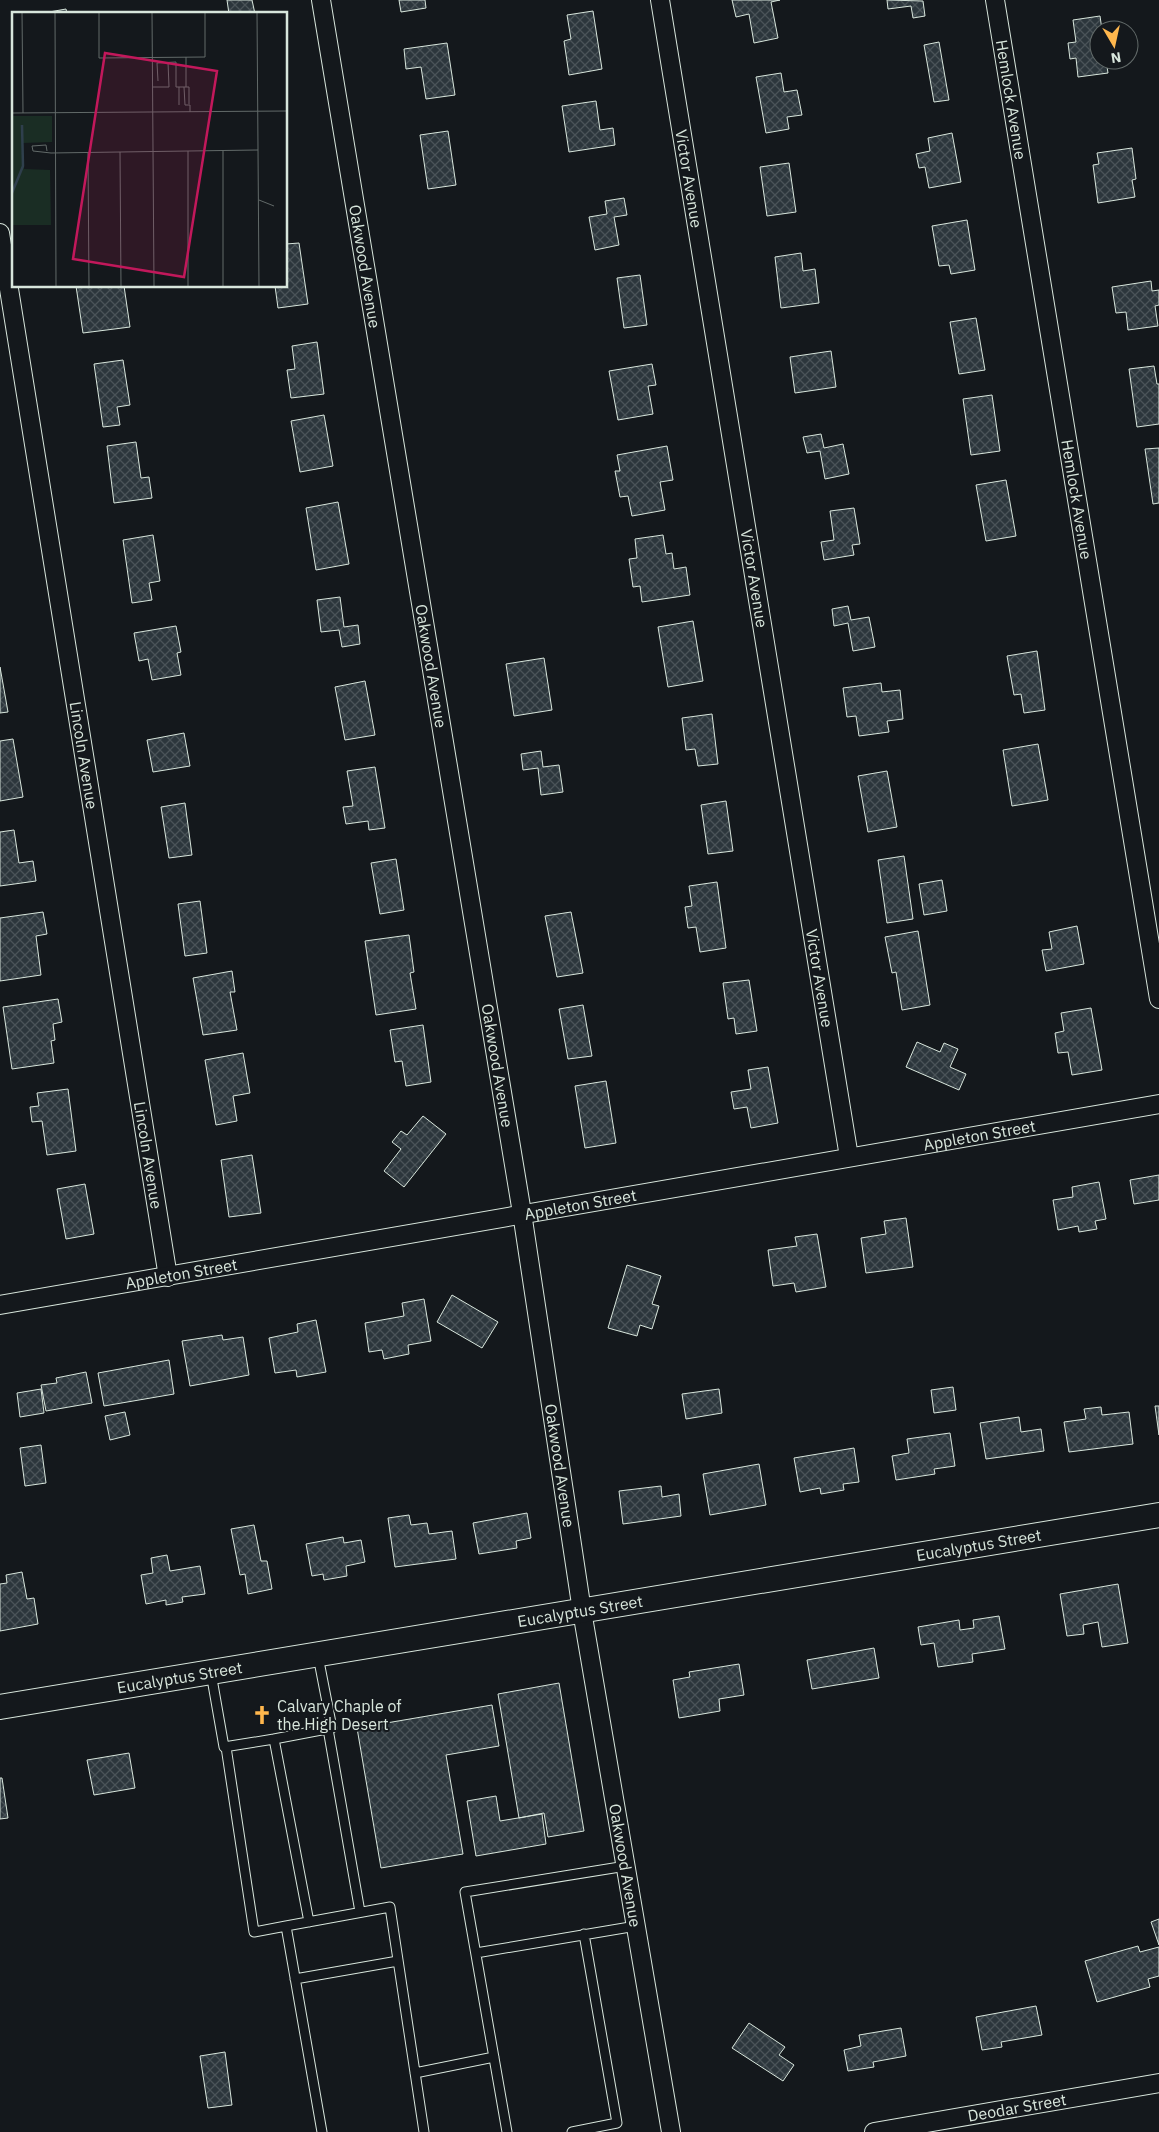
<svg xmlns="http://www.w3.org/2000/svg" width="1159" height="2132" font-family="'IBM Plex Sans',sans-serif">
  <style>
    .building { fill: url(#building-cross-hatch); stroke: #d8e6dc }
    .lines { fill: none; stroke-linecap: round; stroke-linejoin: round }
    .lane-casing { stroke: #d8e6dc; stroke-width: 11 }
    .street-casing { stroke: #d8e6dc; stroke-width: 20 }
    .secondary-casing { stroke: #d8e6dc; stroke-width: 26 }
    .lane { stroke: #14181c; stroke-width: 9 }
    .street { stroke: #14181c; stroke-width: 18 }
    .secondary { stroke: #14181c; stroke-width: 24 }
    .labels { text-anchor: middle; stroke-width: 4; stroke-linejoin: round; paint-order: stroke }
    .street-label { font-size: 16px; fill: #d8e6dc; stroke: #14181c }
    .poi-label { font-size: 16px; fill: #d8e6dc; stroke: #14181c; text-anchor: start }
    .inset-river { fill: none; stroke: #2f3f4d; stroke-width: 2.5 }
    .inset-road { fill: none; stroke: #626a69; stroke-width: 1 }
    .view { fill: #c2185b; fill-opacity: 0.15; stroke: #c2185b; stroke-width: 2.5 }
    .inset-edge { fill: none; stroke: #d8e6dc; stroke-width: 2.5 }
  </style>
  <defs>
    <pattern id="building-cross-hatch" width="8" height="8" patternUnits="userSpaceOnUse" patternTransform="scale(1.25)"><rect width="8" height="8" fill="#2c363c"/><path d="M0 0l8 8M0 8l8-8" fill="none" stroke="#4a5358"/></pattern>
  </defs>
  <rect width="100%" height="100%" fill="#14181c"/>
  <path class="building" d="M227,0h25l3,14h-26z
    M399,0h26l1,8 -25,4z
    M732,0h48l-9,2 7,36 -24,5 -5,-29 -13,3z
    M887,0l36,1 2,15 -12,2 -2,-12 -23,3z
    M66,9l1,5h-29z
    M593,11l9,58 -33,6 -5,-34 7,-2 -4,-24z
    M1100,16l2,14h-3v30h7l2,13 -30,4 -2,-19 -6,1 -2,-16 8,-1 -3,-22z
    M939,42l10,58 -15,2 -10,-57z
    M447,43l8,52 -29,4 -5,-32 -15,2 -2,-20z
    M781,73l3,19 13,-2 5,25 -15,2 2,12 -23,4 -10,-56z
    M596,101l4,29 13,-2 2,17 -46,7 -7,-46z
    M448,131l8,54 -28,4 -8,-54z
    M952,133l9,49 -32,6 -4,-21 -6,1 -3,-14 14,-3 -2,-13z
    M1132,148l4,31 -4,1 3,17 -37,6 -5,-38 6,-1 -2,-11z
    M789,163l7,49 -29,4 -7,-49z
    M624,198l3,17 -13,2 5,28 -24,5 -6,-33 18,-3 -2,-13z
    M967,220l8,50 -24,4 -2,-9 -10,1 -7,-40z
    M299,243l9,61 -30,4 -3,-22h11v-42z
    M801,253l2,18 12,-2 4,34 -38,5 -6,-51z
    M640,275l7,50 -23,3 -7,-50z
    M1151,281l1,10 7,-1v15l-4,1 3,20 -30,4 -2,-18 -10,1 -4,-26z
    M76,286h48l6,41 -47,6z
    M976,318l9,52 -26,4 -9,-52z
    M317,342l7,52 -33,4 -4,-28 8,-1 -3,-23z
    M831,351l5,36 -41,6 -5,-36z
    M123,360l7,45 -13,2 3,18 -17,2 -9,-63z
    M652,364l4,21 -8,1 5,28 -35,6 -9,-49z
    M1154,366l3,18h2v40l-22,3 -8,-58z
    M992,395l8,56 -29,4 -8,-56z
    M324,415l9,51 -33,6 -9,-51z
    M821,434l3,14 19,-4 6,30 -24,5 -5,-28 -13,2 -4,-16z
    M136,442l5,36 8,-1 3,21 -38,5 -7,-57z
    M667,446l6,34 -13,2 5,28 -33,6 -4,-20 -8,1 -5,-26h5l-3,-16z
    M1159,448v55l-6,1 -8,-55z
    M1006,480l10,56 -30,5 -10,-56z
    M338,502l11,62 -33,6 -10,-62z
    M854,508l6,36 -8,1 2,10 -30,5 -3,-18 13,-2 -4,-29z
    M153,535l7,46 -11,2 3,17 -20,3 -9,-63z
    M663,535l3,19 6,-1 2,16 12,-2 4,28 -48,7 -2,-16 -7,1 -4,-28 8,-1 -2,-19z
    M340,597l4,30 14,-2 2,19 -18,3 -3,-17 -18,2 -4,-32z
    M848,606l3,14 18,-3 6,30 -22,4 -5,-28 -14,3 -2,-17z
    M693,621l10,60 -35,6 -10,-60z
    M176,626l5,26 -4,1 4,22 -29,5 -4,-21 -9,2 -5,-28z
    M1037,651l8,59 -21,3 -3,-19 -7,1 -7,-39z
    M544,658l8,52 -38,6 -8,-52z
    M0,667l8,45 -8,1z
    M365,681l10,54 -30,5 -10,-53z
    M881,683l1,9 18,-2 3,29 -16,2 2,11 -30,4 -3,-20 -9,1 -4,-29z
    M712,714l6,50 -20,2 -3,-17 -9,1 -4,-32z
    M184,733l6,33 -37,6 -6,-32z
    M13,739l10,58 -23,4v-60z
    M1038,744l10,56 -36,6 -9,-56z
    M541,751l2,16 16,-2 4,27 -22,3 -3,-27 -15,2 -2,-16z
    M375,767l10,61 -16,2 -1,-9 -22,3 -3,-17 10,-1 -6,-35z
    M887,771l10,56 -29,5 -10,-56z
    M726,801l7,50 -25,3 -7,-49z
    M185,803l7,52 -23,3 -8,-51z
    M14,830l5,33 14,-2 3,20 -36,5v-54z
    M904,856l9,63 -26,4 -9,-63z
    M396,859l8,51 -24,4 -9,-51z
    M942,880l5,31 -23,4 -5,-31z
    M717,882l9,66 -26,4 -4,-25 -8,1 -3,-21 7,-1 -3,-20z
    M200,901l7,52 -22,3 -7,-52z
    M43,912l4,22 -11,2 5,39 -41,6v-63z
    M571,912l12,61 -26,4 -12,-61z
    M1077,926l7,38 -38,7 -4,-21 10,-1 -3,-17z
    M918,931l12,74 -28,5 -6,-38 -4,1 -7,-36z
    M409,935l5,37 -4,1 6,36 -40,6 -11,-74z
    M232,971l3,21h-5l7,38 -34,5 -10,-57z
    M749,980l8,51 -21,3 -2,-16 -6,1 -5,-36z
    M58,999l4,23 -9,2 2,16 -4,1 3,22 -42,6 -9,-62z
    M583,1005l9,51 -24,3 -9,-50z
    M1091,1008l11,62 -30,5 -4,-23 -10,1 -3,-20 9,-2 -3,-18z
    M423,1025l8,57 -25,4 -4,-25 -7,1 -5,-32z
    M917,1042l23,10 4,-9 14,6 -8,18 16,7 -7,16 -53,-23z
    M243,1053l7,40 -17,3 4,25 -21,4 -11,-65z
    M768,1067l10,56 -27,5 -4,-21 -13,2 -3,-17 20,-3 -3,-19z
    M606,1081l10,62 -31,5 -10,-62z
    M68,1089l8,62 -29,4 -5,-34 -10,1 -2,-15 9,-1 -2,-13z
    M423,1116l23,18 -42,53 -20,-16 17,-22 -9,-7 9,-11 6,4z
    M252,1155l9,58 -32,4 -8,-57z
    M1159,1175v25l-25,4 -4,-24z
    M1099,1182l7,37 -11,2 2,8 -18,3 -1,-6 -20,4 -5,-30 20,-3 -1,-10z
    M85,1184l9,50 -28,5 -9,-50z
    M906,1218l7,49 -47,6 -5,-35 25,-4 -2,-13z
    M817,1234l9,53 -30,5 -2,-9 -21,3 -5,-36 29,-4 -2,-9z
    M627,1265l34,11 -9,28 7,2 -7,23 -12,-4 -3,11 -29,-8z
    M452,1295l46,27 -16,26 -45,-26z
    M424,1299l7,42 -23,4 1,9 -25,5 -2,-9 -13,2 -4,-29 39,-7 -2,-13z
    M316,1320l10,52 -29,5 -1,-7 -21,3 -6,-35 29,-6 -1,-8z
    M222,1335l1,5 20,-3 6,38 -59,11 -8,-45z
    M169,1360l5,34 -70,12 -6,-33z
    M86,1372l6,31 -46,8 -5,-26 16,-2 -1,-5z
    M953,1387l3,23 -22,3 -3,-23z
    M41,1389l3,24 -24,4 -3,-24z
    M719,1389l3,24 -36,6 -4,-25z
    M1155,1406h4v29z
    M1101,1407l1,8 27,-3 4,32 -64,8 -5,-30 22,-3 -2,-10z
    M125,1412l5,23 -20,5 -5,-24z
    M1019,1417l2,15 20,-3 3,22 -58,8 -6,-36z
    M950,1433l5,33 -21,3 1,5 -39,6 -4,-24 17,-3 -2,-14z
    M41,1445l5,38 -21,3 -5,-38z
    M854,1448l5,34 -16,2 1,6 -23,4 -1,-6 -20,4 -6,-34z
    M759,1464l7,41 -56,10 -7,-41z
    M661,1486l1,11 17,-3 2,22 -58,8 -4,-33z
    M527,1513l4,25 -15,3 1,7 -38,6 -6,-31z
    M409,1515l2,10 16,-2 2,11 23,-3 4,28 -61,8 -7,-49z
    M254,1525l7,36h6l5,28 -24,5 -3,-20 -5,1 -9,-46z
    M343,1537l1,6 17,-3 4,22 -19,4 1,10 -23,4 -1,-6 -11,2 -6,-32z
    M167,1555l3,16 30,-5 5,28 -23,3 1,5 -17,3v-5l-20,4 -5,-29 12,-2 -2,-15z
    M22,1572l5,27 7,-1 4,26 -38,7v-47l7,-1 -1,-8z
    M1118,1584l10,59 -26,4 -4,-25 -15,3 1,9 -17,2 -7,-42z
    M999,1616l6,33 -33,5 1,8 -35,5 -4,-24 -13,2 -3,-18 41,-7 1,10 14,-2 -1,-8z
    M874,1648l5,30 -67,11 -5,-29z
    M739,1664l5,31 -25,4 1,12 -41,7 -6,-38 17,-3 -1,-5z
    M559,1683l25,148 -36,6 -4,-24 -25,5 -21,-124z
    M492,1705l7,41 -53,9 17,99 -82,14 -24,-140z
    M129,1753l6,35 -41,7 -7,-35z
    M0,1778h2l6,40 -8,1z
    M496,1796l4,25 42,-7 4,30 -70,12 -9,-55z
    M1159,1919v26l-8,-23z
    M1138,1946l2,6 19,-5v29l-11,3 2,8 -53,15 -12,-41z
    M1036,2006l6,29 -41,7 1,5 -20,3 -6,-33z
    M749,2023l36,24 -6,8 15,10 -11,16 -51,-33z
    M901,2028l5,28 -33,6 1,5 -26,4 -4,-21 17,-4 -2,-11z
    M225,2052l7,53 -24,3 -8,-52z"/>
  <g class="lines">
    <g class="lane-casing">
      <path id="lane" d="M211,1673l13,74 50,-8 35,183
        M328,1729l32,183
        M274,1739l58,-11 -14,-72
        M226,1747l28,185 32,-6
        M476,1953l160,-27
        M295,1979l103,-18
        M415,2073l79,-16
        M322,2132l-36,-206 104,-19 34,225
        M507,2132l-42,-240 161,-26
        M572,2132l45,-9 -33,-189"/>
    </g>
    <g class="street-casing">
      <g id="street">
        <path id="s1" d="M321,0l201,1213 60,398 89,521"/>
        <path id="s2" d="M660,0l189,1157"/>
        <path id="s3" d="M995,0l164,999"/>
        <path id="s4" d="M0,233l168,1044"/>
        <path id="s5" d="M0,1305l1159,-201"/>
        <path id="s6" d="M874,2132l285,-49"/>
      </g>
    </g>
    <g class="secondary-casing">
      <g id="secondary">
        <path id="s7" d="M0,1707l1159,-192"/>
      </g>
    </g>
    <use href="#lane" class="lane"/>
    <use href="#street" class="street"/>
    <use href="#secondary" class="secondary"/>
  </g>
  <defs>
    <g id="church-bare" transform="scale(1.5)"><path d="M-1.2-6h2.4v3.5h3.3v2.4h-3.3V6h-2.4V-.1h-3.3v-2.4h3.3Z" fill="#ffb74d" stroke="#14181c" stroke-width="2.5" paint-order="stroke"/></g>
  </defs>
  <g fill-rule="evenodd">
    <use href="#church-bare" x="262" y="1715"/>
  </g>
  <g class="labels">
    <g class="street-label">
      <text dy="6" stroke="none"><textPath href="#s3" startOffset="101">Hemlock Avenue</textPath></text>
      <text dy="6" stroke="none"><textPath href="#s2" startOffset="181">Victor Avenue</textPath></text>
      <text dy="6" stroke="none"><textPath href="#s1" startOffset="270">Oakwood Avenue</textPath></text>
      <text dy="6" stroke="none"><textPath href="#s3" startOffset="506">Hemlock Avenue</textPath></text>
      <text dy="6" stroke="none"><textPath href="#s2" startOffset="586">Victor Avenue</textPath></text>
      <text dy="6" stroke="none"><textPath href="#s1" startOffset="675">Oakwood Avenue</textPath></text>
      <text dy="6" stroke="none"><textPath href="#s4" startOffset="529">Lincoln Avenue</textPath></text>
      <text dy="6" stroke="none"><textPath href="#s2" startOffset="991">Victor Avenue</textPath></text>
      <text dy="6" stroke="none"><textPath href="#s1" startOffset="1080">Oakwood Avenue</textPath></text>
      <text dy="6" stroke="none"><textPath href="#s5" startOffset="994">Appleton Street</textPath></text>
      <text dy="6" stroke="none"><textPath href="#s4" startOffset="934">Lincoln Avenue</textPath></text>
      <text dy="6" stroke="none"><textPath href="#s5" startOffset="589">Appleton Street</textPath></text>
      <text dy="6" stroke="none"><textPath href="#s5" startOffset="184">Appleton Street</textPath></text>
      <text dy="6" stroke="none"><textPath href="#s1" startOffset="1485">Oakwood Avenue</textPath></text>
      <text dy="6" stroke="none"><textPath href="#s7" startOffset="992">Eucalyptus Street</textPath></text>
      <text dy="6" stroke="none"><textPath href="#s7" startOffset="588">Eucalyptus Street</textPath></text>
      <text dy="6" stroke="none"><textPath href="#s7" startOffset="182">Eucalyptus Street</textPath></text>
      <text dy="6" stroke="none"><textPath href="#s1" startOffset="1890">Oakwood Avenue</textPath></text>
      <text dy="6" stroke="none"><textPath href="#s6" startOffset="145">Deodar Street</textPath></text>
    </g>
    <g class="poi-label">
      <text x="277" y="1712">Calvary Chaple of<tspan x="277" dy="18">the High Desert</tspan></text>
    </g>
  </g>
  <g transform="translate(12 12)">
    <rect width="275" height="275" fill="#14181c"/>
    <path d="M0,104h40v26l-29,1 1,26 26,1 1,55h-39z" fill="#1a2d24"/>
    <path class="inset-river" d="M0,181l11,-27 -1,-41"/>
    <path class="inset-road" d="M10,0l1,101M43,0l1,275M87,0v46l106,-1v-45M140,0l2,275M245,0l2,275M146,69l-1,-18 19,-1v25h10v-30M141,75h16l-1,-25M167,75v18M172,75l1,18h5v7M174,75h3v17M0,101l275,-2M35,139l-1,-6 -14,1 1,5 18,2 207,-3M176,139v136M211,139v136M108,140l1,135M76,141l1,134M247,188l15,6"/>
    <path class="view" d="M93,41l112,18 -33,206 -111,-18z"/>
    <rect width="275" height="275" class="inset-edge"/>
  </g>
  <g transform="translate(1114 45) rotate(171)"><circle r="24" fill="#14181c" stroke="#626a69"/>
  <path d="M0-4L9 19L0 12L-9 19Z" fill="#ffb74d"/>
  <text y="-8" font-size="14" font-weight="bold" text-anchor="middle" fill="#d8e6dc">N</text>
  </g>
</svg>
